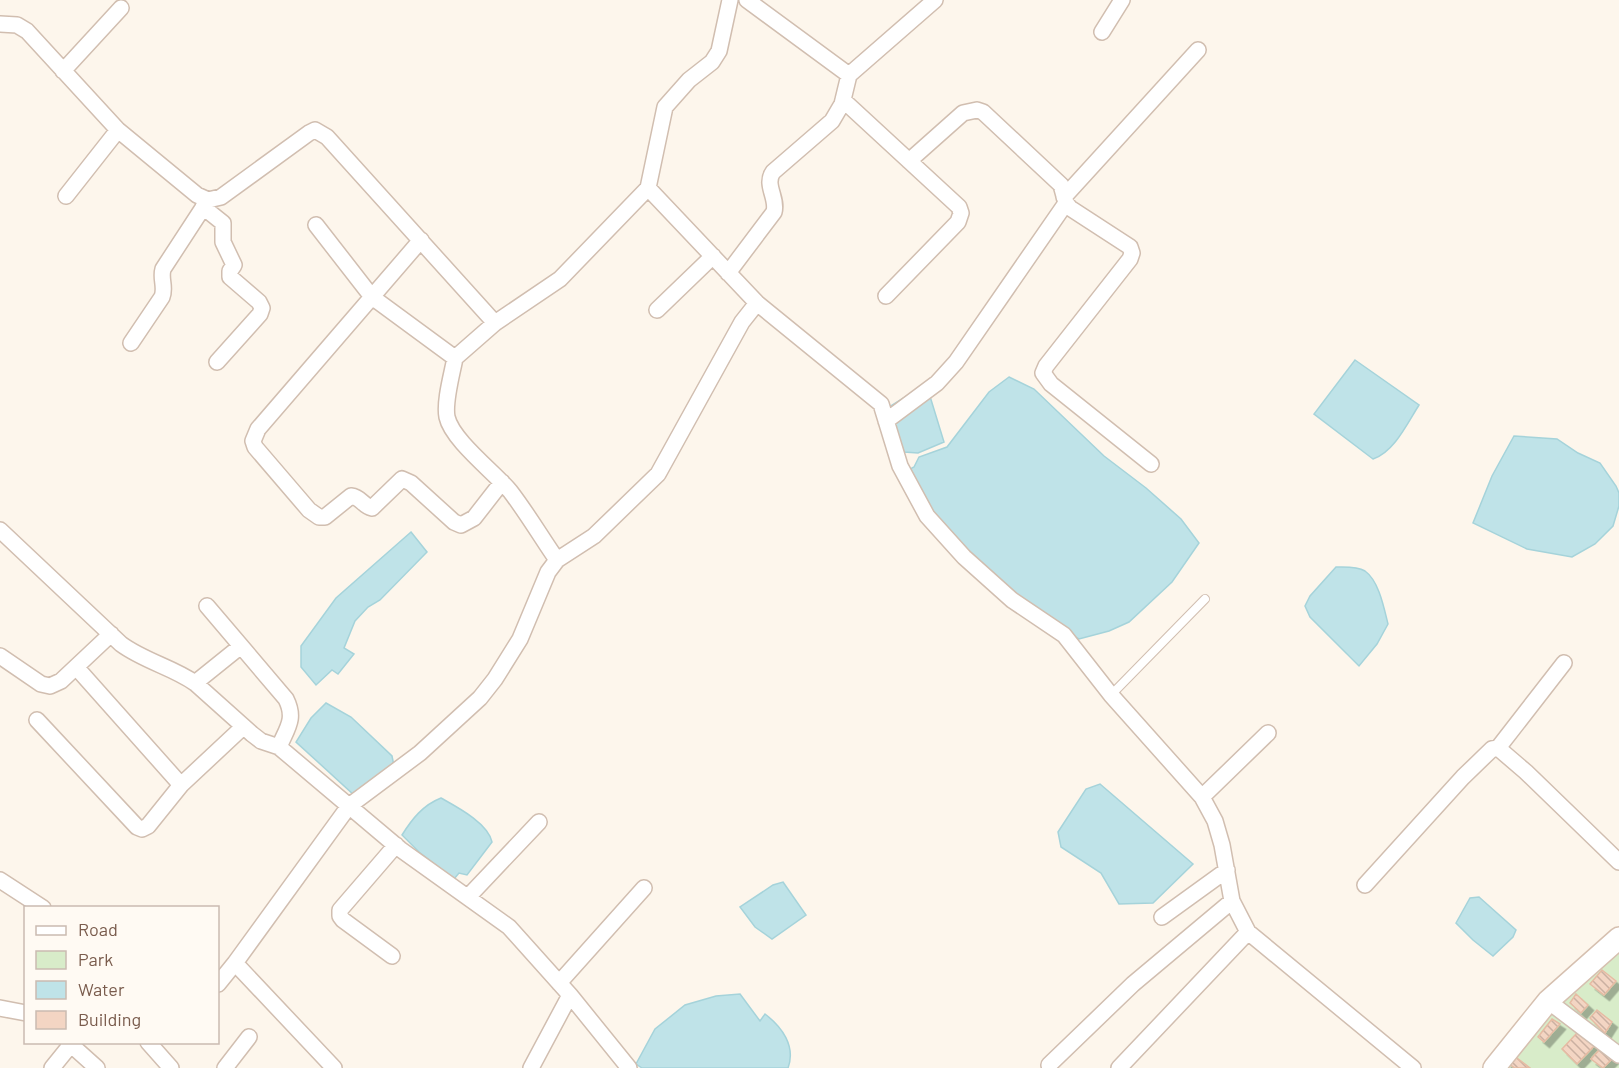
<svg xmlns="http://www.w3.org/2000/svg" width="1619" height="1068" font-family="Barlow,sans-serif">
  <style>
    .green { fill: #d8ecc9 }
    .water { fill: #bfe3e8; stroke: #a5d3da; stroke-width: 1.5 }
    .building { fill: url(#building-back-hatch); stroke: #e6bba3; stroke-width: 1.5; filter: url(#shadow) }
    .lines { fill: none; stroke-linecap: round; stroke-linejoin: round }
    .lane-casing { stroke: #d1beb0; stroke-width: 10 }
    .street-casing { stroke: #d1beb0; stroke-width: 18 }
    .secondary-casing { stroke: #d6c0b0; stroke-width: 24 }
    .lane { stroke: #fff; stroke-width: 8 }
    .street { stroke: #fff; stroke-width: 15 }
    .secondary { stroke: #fff; stroke-width: 21 }
  </style>
  <defs>
    <pattern id="building-back-hatch" width="6" height="6" patternUnits="userSpaceOnUse" patternTransform="scale(1.5)"><rect width="6" height="6" fill="#f3d5c3"/><path d="M-1 5l2 2M0 0l6 6M5-1l2 2" fill="none" stroke="#cab0a1"/></pattern>
    <filter id="shadow"><feDropShadow dx="5.5" dy="5.5" stdDeviation="0" flood-color="#0004"/></filter>
  </defs>
  <rect width="100%" height="100%" fill="#fdf6ec"/>
  <path class="green" d="M1611,945l8,8v115h-125z"/>
  <path class="water" d="M1355,360l64,45c-12,19 -25,47 -46,54l-59,-45z
    M1009,377l25,12 70,67 42,32 35,31 18,24 -27,39 -43,40 -20,9 -30,8 -48,-26 -104,-97 -17,-47 4,-2 5,-10 28,-10 42,-55z
    M913,392l16,1 15,49 -26,11 -14,-1 -15,-45z
    M1514,436l43,3 21,14 22,10 16,23 3,7v13l-6,20 -18,18 -23,13 -45,-8 -54,-26 19,-47z
    M411,532l16,20 -47,48 -12,7 -13,14 -11,27 10,6 -16,20 -6,-4 -16,15 -15,-18v-21l35,-48z
    M1336,567c8,0 21,-1 29,4 14,10 19,37 23,53l-11,20 -18,22 -49,-49 -5,-11 5,-10z
    M326,703l25,14 41,39 3,15 -41,24 -58,-53 15,-24z
    M1100,784l93,80 -40,39 -34,1 -18,-31 -40,-26 -3,-15 28,-43z
    M441,798c16,9 47,25 51,44l-25,33 -8,-2 -5,6 -35,-27 -17,-17c10,-16 21,-30 39,-37z
    M783,882l23,33 -34,24 -17,-12 -15,-20 33,-22z
    M1479,897l37,33 -3,7 -20,19 -20,-16 -17,-17 14,-25z
    M740,994l20,27 5,-7c17,13 31,32 23,54h-146l-6,-4 19,-35 30,-24 31,-9z"/>
  <path class="building" d="M1602,970l14,11 -12,14 -14,-11z
    M1576,994l12,11 -7,8 -11,-10z
    M1597,1010l15,12 -7,11 -15,-15z
    M1552,1019l8,5 -16,18 -6,-5z
    M1577,1033l17,13 -17,18 -15,-15z
    M1601,1048l12,10 -10,10 -12,-9z
    M1513,1055l17,13h-15l-9,-6z"/>
  <g class="lines">
    <g class="lane-casing">
      <path id="lane" d="M1111,695l94,-96"/>
    </g>
    <g class="street-casing">
      <path id="street" d="M747,0l102,75
        M0,24l17,1 10,6 91,99 79,65 11,5 13,-3 88,-64 6,-3 12,7 168,186
        M1102,32l20,-32
        M63,71l58,-63
        M843,100l116,107 2,6 -3,9 -72,74
        M909,161l54,-48 14,-3 6,2 78,73 5,18 4,5 60,39 2,6 -2,6 -84,107 -3,7 8,11 100,80
        M648,188l109,115 124,101 19,62 27,50 37,41 48,43 52,35 47,60 91,102 13,24 7,24 10,56 16,31 165,136
        M66,196l52,-66
        M1064,197l134,-147
        M203,207l20,16v19l11,23 -4,6v6l29,25 3,6 -2,6 -43,48
        M316,225l56,72 83,61
        M421,240l-163,189 -5,12 2,6 54,63 10,7h6l26,-21c10,1 12,10 21,12l30,-29 9,4 43,39 7,3 13,-7 28,-36
        M728,273l46,-61c4,-14 -10,-27 -1,-40l59,-51 10,-17 7,-29 86,-75
        M657,310l56,-54
        M131,343l31,-46c4,-10 -2,-18 1,-28l45,-69
        M886,421l51,-38 19,-21 110,-159
        M0,530l121,114c23,17 51,23 74,39l57,51 9,7 18,6 121,102 109,78 61,68 59,73
        M557,560c-16,-23 -30,-47 -47,-69 -16,-19 -58,-51 -63,-74 -3,-15 5,-43 8,-59l40,-35 65,-44 88,-91 17,-81 24,-27 23,-18 7,-11 11,-51
        M207,606l79,93c10,20 1,29 -7,48
        M0,656l41,28 9,2 11,-5 50,-47
        M76,667l105,118
        M195,683l46,-37
        M37,720l100,107 5,2 6,-3 33,-41 62,-58
        M1498,748l66,-85
        M1202,797l66,-64
        M0,880l43,28
        M1365,885l98,-108 29,-28 6,-1 28,24 93,90
        M468,897l71,-75
        M1162,917l65,-47
        M392,956l-49,-36 -3,-4v-6l56,-65
        M235,963l99,105
        M559,983l85,-95
        M218,984l17,-21 114,-157 71,-53 60,-55 15,-19 25,-40 28,-67 9,-12 37,-24 64,-62 84,-152 15,-19
        M1548,1001l71,54
        M0,1008l26,5
        M68,1042l29,26
        M148,1042l23,26
        M1049,1065l84,-81 99,-83
        M52,1068l21,-26
        M225,1068l24,-31
        M531,1068l39,-73
        M1119,1068l129,-136"/>
    </g>
    <g class="secondary-casing">
      <path id="secondary" d="M1494,1068l54,-67 71,-63"/>
    </g>
    <use href="#lane" class="lane"/>
    <use href="#street" class="street"/>
    <use href="#secondary" class="secondary"/>
  </g>
  <rect x="24" y="906" width="195" height="138" fill="#fffaf3" stroke="#cabbb1" stroke-width="1.5"/>
  <rect x="36" y="926" width="30" height="9" fill="#ffffff" stroke="#cabbb1" stroke-width="1.5"/>
  <text x="78" y="936" font-size="18" fill="#7a5c4d">Road</text>
  <rect x="36" y="951" width="30" height="18" fill="#d8ecc9" stroke="#cabbb1" stroke-width="1.5"/>
  <text x="78" y="966" font-size="18" fill="#7a5c4d">Park</text>
  <rect x="36" y="981" width="30" height="18" fill="#bfe3e8" stroke="#cabbb1" stroke-width="1.5"/>
  <text x="78" y="996" font-size="18" fill="#7a5c4d">Water</text>
  <rect x="36" y="1011" width="30" height="18" fill="#f3d5c3" stroke="#cabbb1" stroke-width="1.5"/>
  <text x="78" y="1026" font-size="18" fill="#7a5c4d">Building</text>
</svg>
